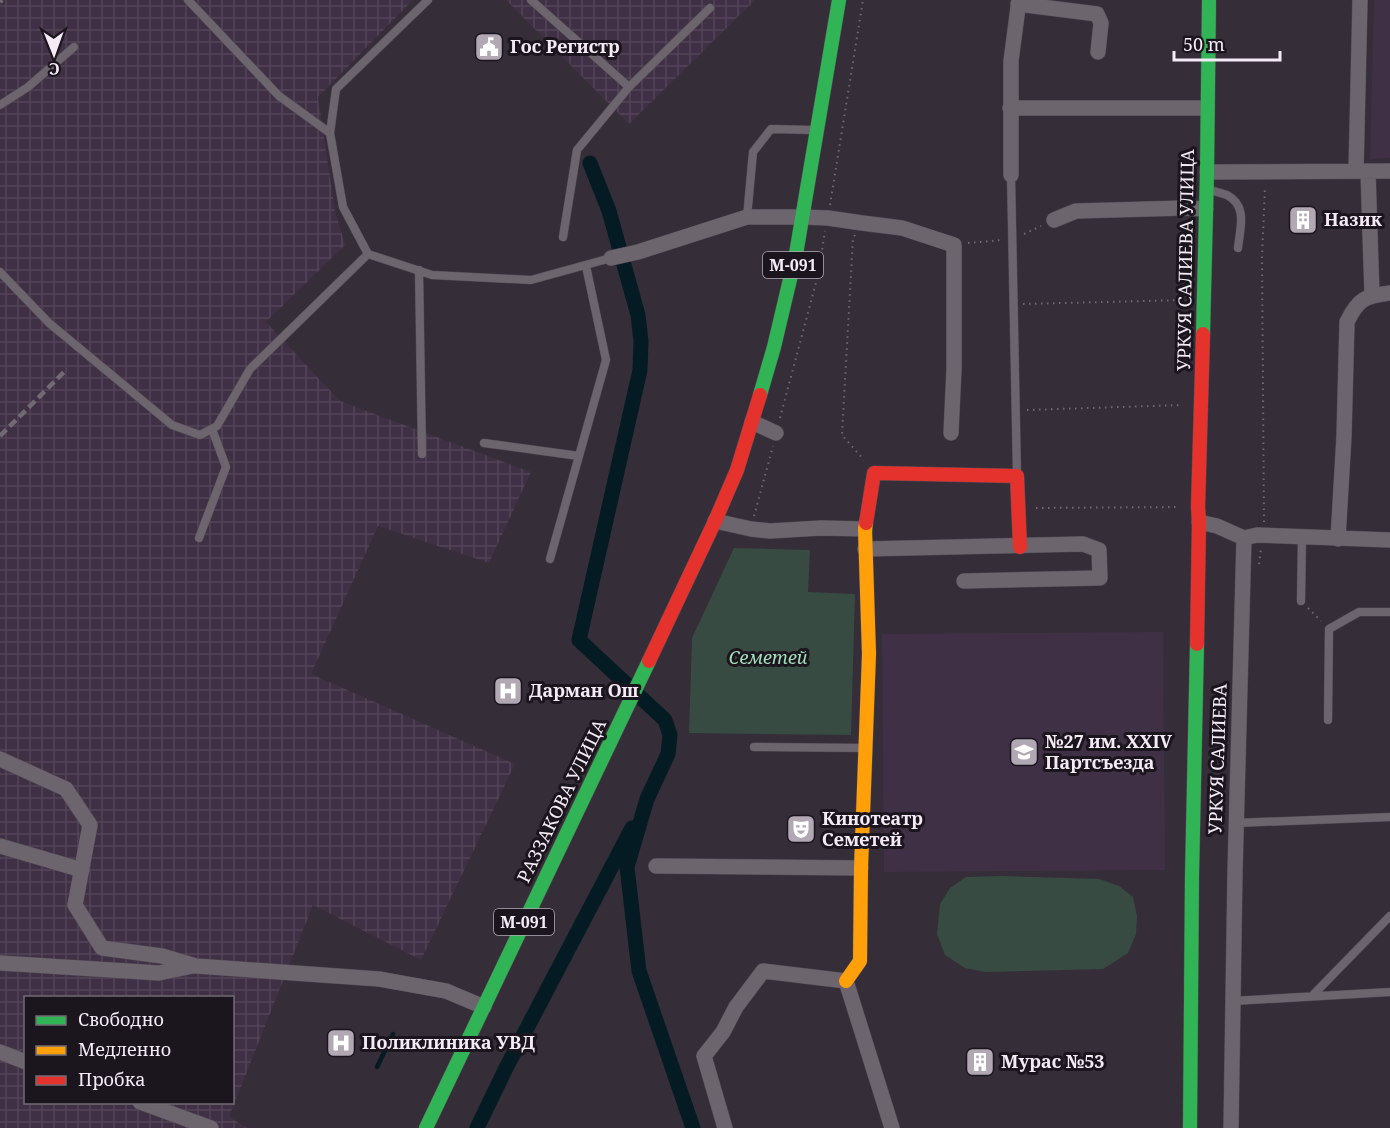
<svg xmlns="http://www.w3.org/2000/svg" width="1390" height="1128" font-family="'Noto Serif',serif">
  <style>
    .built { fill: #403046 }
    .industrial { fill: url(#industrial-grid); fill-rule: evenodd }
    .park { fill: #384b42 }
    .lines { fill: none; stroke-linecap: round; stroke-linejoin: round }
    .stream { stroke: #051b24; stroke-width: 4.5 }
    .canal { stroke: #051b24; stroke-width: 15 }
    .lane-casing { stroke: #504952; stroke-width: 9 }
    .street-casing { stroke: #504952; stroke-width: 16 }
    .fast-casing { stroke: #504952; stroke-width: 15 }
    .slow-casing { stroke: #504952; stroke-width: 15 }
    .jam-casing { stroke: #504952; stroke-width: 15 }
    .path { stroke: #716a74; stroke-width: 2; stroke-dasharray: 1.5 4.5; stroke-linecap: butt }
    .lane { stroke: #6c656e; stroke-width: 8 }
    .street { stroke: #6c656e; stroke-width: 15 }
    .fast { stroke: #30b455; stroke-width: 14 }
    .slow { stroke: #ff9f0a; stroke-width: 14 }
    .jam { stroke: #e5322d; stroke-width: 14 }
    .rail { stroke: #706a73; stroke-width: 4.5; stroke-dasharray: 9 4.5; stroke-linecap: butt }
    .labels { text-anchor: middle; stroke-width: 6; stroke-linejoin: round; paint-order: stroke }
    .shield { fill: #1b151d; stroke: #b3abb6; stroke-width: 1.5 }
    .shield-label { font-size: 16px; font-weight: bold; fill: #f4ebf7 }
    .poi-label { font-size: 18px; font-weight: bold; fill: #f4ebf7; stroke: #1b151d; text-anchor: start }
    .street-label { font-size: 18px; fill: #f4ebf7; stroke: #1b151d }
    .park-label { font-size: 18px; font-style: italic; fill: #a2ddbb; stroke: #1b151d }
  </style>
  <defs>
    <pattern id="industrial-grid" width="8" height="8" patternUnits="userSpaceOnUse" patternTransform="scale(1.5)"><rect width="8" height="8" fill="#403046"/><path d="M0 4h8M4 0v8" fill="none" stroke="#534458"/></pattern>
  </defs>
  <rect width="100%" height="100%" fill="#352d38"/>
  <path class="built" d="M1374,0h16v158l-20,1z
    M1163,632l2,238 -281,2 -2,-238z"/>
  <path class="industrial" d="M0,0h413l-95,97 17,114 10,34 -79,77 74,79 191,71 -42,91 -111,-37 -67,148 204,90 -94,196 -108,-55 -84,212 18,11h-247zM26,998h206v104h-206z
    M506,0h249l-126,124z"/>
  <path class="park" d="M734,548l76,2 -2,42 47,2 -4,141 -162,-2 3,-95z
    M1001,876l98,3 20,7 14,11 4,19 -1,18 -8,19 -25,16 -118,3 -20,-4 -20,-13 -8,-21 3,-30 10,-16 16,-11z"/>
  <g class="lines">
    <path class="stream" d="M377,1067l16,-33"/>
    <path class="canal" d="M590,163l19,48 29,104 3,26 -1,29 -61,270 86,80 5,15 -2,19 -21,45 -20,68 12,104 54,157
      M477,1128l29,-60 126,-240"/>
    <g class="lane-casing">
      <path id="lane" d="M188,0l91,96 51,37
        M428,0l-92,89 -6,44 13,74 25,47 64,21 99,5 80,-22
        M531,0l98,87
        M0,105l28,-18 46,-40
        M1011,175l6,300
        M1208,190c6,1 13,3 19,5 21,11 13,33 11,53
        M747,217l6,-65 18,-23 42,1
        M563,237l14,-87 52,-63 81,-79
        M419,270l3,184
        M0,272l49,51 123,102 28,10 17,-9 33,-57 118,-115
        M484,443l95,13
        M199,538l27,-71 -14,-38
        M550,559l56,-199 -20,-94
        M1301,601l1,-64
        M1328,720l1,-91 30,-17h31
        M754,747l111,1
        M1236,823l154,-6
        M1312,996l78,-80
        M1233,1001l157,-9"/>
    </g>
    <g class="street-casing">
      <path id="street" d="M1018,4l79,10 4,9 -3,29
        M1010,108h197
        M1356,171l4,-171
        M1368,171l4,124
        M1207,172l183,-1
        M1011,175v-114l8,-61
        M1054,220l22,-9 109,-3 21,1
        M611,258l27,-6 109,-35h56l25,1 34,5 40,5 52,17v124l-3,64
        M752,422l24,11
        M715,521l36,8 19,2 51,-3 44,1
        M1199,522l18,4 27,12
        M1244,538l13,-3 133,5
        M1338,539l6,-103 3,-114c11,-23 18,-26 43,-29
        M865,549l218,-5 16,6 1,28 -136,3
        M0,759l66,30 24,36 -15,80 27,43 60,8 34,10 183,13 67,12 38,16
        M0,846l82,24
        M656,866l205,2
        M0,963l159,10 34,-7
        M0,1052l26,10
        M140,1102l71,26
        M725,1128l-21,-72 19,-24 13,-25 27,-36 83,10 46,147
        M1231,1128l4,-256 9,-334"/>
    </g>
    <g class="fast-casing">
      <path id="fast" d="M1203,334l4,-162 2,-172
        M760,395l14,-48 22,-93 43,-254
        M426,1128l223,-467
        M1190,1128l2,-252 5,-232"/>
    </g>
    <g class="slow-casing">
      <path id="slow" d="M846,981l14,-20 1,-93 8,-214 -4,-125 1,-6"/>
    </g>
    <g class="jam-casing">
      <path id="jam" d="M866,523l8,-50 143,3 3,71
        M1197,644l2,-122 -1,-15 5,-173
        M649,661l66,-140 22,-51 23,-75"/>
    </g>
    <path class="path" d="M830,205l33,-205
      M1185,221v66
      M1024,234l17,-8
      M855,235l-2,3 -11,197 22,25
      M968,243l34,-3
      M1023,304l162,-4
      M1027,410l156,-5
      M780,418l38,-143 7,-44
      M1036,508l144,-1
      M754,516l19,-70
      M1264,522l-2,-264 3,-72
      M1259,564l2,-15
      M1308,608l13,13"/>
    <use href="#lane" class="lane"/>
    <use href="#street" class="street"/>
    <use href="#fast" class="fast"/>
    <use href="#slow" class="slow"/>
    <use href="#jam" class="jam"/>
    <path class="rail" d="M0,2l2,-2
      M0,436l67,-67"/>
  </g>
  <defs>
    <g id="civic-square" transform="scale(1.5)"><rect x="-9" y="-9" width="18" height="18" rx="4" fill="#b1a8b4" stroke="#1b151d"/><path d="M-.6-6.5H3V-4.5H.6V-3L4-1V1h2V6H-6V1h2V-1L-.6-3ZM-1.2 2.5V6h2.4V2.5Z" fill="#fff"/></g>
    <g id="building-square" transform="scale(1.5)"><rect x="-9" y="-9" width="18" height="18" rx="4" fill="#b1a8b4" stroke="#1b151d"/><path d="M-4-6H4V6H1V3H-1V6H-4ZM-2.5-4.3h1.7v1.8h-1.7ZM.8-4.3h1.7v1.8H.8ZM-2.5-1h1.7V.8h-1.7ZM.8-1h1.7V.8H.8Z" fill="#fff"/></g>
    <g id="hospital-square" transform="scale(1.5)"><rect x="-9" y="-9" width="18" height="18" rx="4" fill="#b1a8b4" stroke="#1b151d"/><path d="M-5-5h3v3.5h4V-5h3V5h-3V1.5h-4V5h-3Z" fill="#fff"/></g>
    <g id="school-square" transform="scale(1.5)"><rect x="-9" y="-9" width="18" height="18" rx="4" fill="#b1a8b4" stroke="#1b151d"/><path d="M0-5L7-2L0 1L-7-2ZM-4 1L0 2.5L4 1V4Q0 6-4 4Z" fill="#fff"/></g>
    <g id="theatre-square" transform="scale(1.5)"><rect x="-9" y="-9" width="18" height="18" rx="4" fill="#b1a8b4" stroke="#1b151d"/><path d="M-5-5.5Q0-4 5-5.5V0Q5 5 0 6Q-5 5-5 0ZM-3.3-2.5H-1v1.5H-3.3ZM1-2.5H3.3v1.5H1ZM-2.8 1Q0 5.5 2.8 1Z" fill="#fff"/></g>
  </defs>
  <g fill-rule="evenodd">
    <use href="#civic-square" x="489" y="47"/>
    <use href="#building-square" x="1303" y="220"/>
    <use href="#hospital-square" x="508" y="691"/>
    <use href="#school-square" x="1024" y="752"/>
    <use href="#theatre-square" x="801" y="829"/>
    <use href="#hospital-square" x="341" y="1043"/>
    <use href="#building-square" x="980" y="1062"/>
  </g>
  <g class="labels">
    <g class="shield">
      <rect x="763" y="252" width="60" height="26" rx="4.5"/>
      <rect x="494" y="909" width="60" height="26" rx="4.5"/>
    </g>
    <g class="shield-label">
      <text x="793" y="271">М-091</text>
      <text x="524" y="928">М-091</text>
    </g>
    <g class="poi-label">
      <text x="510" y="53">Гос Регистр</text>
      <text x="1324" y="226">Назик</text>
      <text x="529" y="697">Дарман Ош</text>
      <text x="1045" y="748">№27 им. XXIV<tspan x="1045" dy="21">Партсъезда</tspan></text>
      <text x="822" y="825">Кинотеатр<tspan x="822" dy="21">Семетей</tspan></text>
      <text x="362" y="1049">Поликлиника УВД</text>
      <text x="1001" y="1068">Мурас №53</text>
    </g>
    <g class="street-label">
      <text transform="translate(1186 260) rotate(-89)" y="6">УРКУЯ САЛИЕВА УЛИЦА</text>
      <text transform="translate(1218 759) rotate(-88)" y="6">УРКУЯ САЛИЕВА</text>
      <text transform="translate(562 801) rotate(-64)" y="6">РАЗЗАКОВА УЛИЦА</text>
    </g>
    <g class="park-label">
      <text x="768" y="664">Семетей</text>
    </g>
  </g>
  <rect x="24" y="996" width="210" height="108" fill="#1b151d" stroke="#726b74" stroke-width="1.5"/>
  <rect x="36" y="1016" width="30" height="9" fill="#30b455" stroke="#726b74" stroke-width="1.5"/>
  <text x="78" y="1026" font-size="18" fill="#f4ebf7">Свободно</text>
  <rect x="36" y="1046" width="30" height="9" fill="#ff9f0a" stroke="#726b74" stroke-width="1.5"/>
  <text x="78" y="1056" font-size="18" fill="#f4ebf7">Медленно</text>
  <rect x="36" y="1076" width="30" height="9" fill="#e5322d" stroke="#726b74" stroke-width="1.5"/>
  <text x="78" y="1086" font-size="18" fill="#f4ebf7">Пробка</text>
  <g transform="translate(54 54) rotate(179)" stroke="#1b151d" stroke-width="4.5" paint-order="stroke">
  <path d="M0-4.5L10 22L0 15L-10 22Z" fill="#f4ebf7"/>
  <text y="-9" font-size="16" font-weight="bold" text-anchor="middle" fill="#f4ebf7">С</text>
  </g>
  <path d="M1174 51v9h106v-9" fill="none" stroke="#f4ebf7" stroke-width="3"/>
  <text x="1183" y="51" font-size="18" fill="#f4ebf7" stroke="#1b151d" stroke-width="4.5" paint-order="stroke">50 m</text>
</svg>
